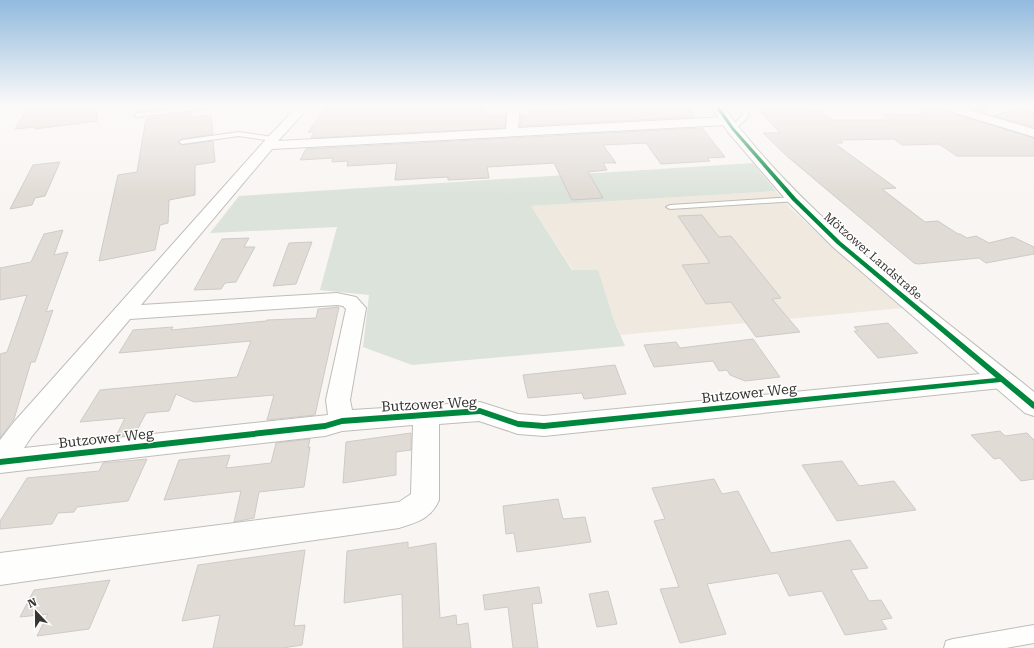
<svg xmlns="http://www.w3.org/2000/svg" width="1034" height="648" font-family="'Roboto Serif',serif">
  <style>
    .built { fill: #efe9e0 }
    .green { fill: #dbe3da }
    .building { fill: #e1dbd5; stroke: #cdcac8 }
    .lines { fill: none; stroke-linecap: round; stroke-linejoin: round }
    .service-casing { stroke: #bfbdba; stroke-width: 2 }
    .minor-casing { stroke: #bfbdba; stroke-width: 2 }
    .secondary-casing { stroke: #bfbdba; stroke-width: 2 }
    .service { fill: #fefefd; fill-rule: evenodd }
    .minor { fill: #fefefd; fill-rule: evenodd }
    .secondary { fill: #fefefd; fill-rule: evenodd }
    .cycleway-casing { stroke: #fff; stroke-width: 2 }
    .cycleway { fill: #00873e; fill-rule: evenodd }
    .labels { text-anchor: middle; stroke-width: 3; stroke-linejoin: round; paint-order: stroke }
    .street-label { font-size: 12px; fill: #373532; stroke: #fff }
    .near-street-label { font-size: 14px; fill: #373532; stroke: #fff }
  </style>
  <rect width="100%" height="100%" fill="#f8f5f2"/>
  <path class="built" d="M776,191l14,17 53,49 59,51 -281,27 -8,-17 -40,-48 -42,-64z"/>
  <path class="green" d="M753,163l23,28 -245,15 41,64h26l15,48 12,28 -213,19 -49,-18 6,-52 -49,-5 17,-63 -127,6 29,-37z"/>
  <path class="building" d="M29,105h67l1,16 -62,8 1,-2 -21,2z
    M385,105h88l-1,2h11l-1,5h3v3h21l-1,13 -194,10 3,-6h-6l19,-26z
    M576,105h86l1,2h25l7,10 -175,9 1,-11h8l-1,-6h48z
    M755,105h49l5,4h10l13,11h59l-8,-6h44l-19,-7v-2h25l3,3 98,30v18h-77l-18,-12 -37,1 -8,-6 -54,1 3,3h-9l62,45 -14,1 43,33 13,-1 20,13h2l7,4 9,-2 13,7 24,-6 21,10v7l-48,9 -7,-5 -61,6 -4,-1 -126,-106 -25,-24h17z
    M957,105h29v8z
    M1018,108l16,5v14l-40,-11z
    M191,112l-1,6 21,-3 2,19 -31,5 -4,3 4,3 31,-4 2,21 -20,3v30l-26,5 -1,23 -8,2 -5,25 -56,11 19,-86 19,-3 9,-53z
    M702,128l23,29 -18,1 3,3 -49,3 -15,-21 -43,2 13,18h-13l4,7 -19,2 15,26 -31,2 -18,-37 -67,4 2,11 -41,2v-3l-53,3 2,-17 -50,3 1,-5 -16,1 1,-4 -33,2 6,-11z
    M60,162l-15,34 -10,2 -3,7 -22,4 23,-44z
    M702,215l17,22 12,-1 50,62 -9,1 28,33 -44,5 -25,-35 -25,2 -24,-39 28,-2 -32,-47z
    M63,230l-9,25 14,-3 -22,60 7,-2 -18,52h-4l-17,57 -14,19v-84l7,-2 20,-57 -27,5v-32l31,-6 13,-28z
    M249,238l-5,9h11l-19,35 -11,1 -4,6 -27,1 28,-51z
    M312,242l-16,42 -23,2 16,-43z
    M339,307l-24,108 -48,5 7,-25 -80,7 -18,-8 -7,17 -23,2 -11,21 -19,2 9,-18 -45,4 20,-32 137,-13 14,-36 -132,12 14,-23 40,-3 -2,3 95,-9 1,-1 49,-2 2,-9z
    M888,323l30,30 -40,5 -24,-27h4l-4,-4z
    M753,339l27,38 -35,4 -15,-6 -3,-5 -8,1 -6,-10 -59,6 -10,-22 32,-3 4,6z
    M615,365l11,29 -42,5 -2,-6 -54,5 -5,-23z
    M1000,431l5,5 22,-3 7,7v39l-13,2 -21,-23 -6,1 -23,-24z
    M411,433v17l-15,2v23l-53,8 3,-41z
    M310,439l-2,9 2,-1 -6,40 -45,5 -5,26 -20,4 7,-31 -77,9 15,-40 51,-5 -4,13 45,-5 5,-20z
    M147,459l-19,42 -51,6 -3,5 -16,1 -6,11 -52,5v-8l27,-43 72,-7 4,-8z
    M842,461l17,25 35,-5 22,29 -79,11 -35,-56z
    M714,479l8,15 16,-3 33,62 79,-13 18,28 -17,2 18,31 12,-1 11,18 -11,2 6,9 -42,6 -23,-44 -33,5 -11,-23 -71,11 19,50 -46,9 -20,-54 19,-2 -25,-66 11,-2 -13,-31z
    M558,499l5,20 22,-2 6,25 -74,10 -3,-19 -8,1 -3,-28z
    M408,542v6l28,-5 4,75 16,-3 1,10 11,-2 3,25h-68l-1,-54 -58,9 3,-52z
    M305,550l-11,76 11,-1 -3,20 -19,3h-70l7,-33 -38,6 16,-56z
    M110,580l-21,49 -52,7 11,-22 -28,3 14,-27z
    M539,587l3,16 -10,1 6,44h-25l-5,-41 -23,3 -2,-15z
    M608,591l9,33 -20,3 -8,-33z"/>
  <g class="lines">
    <g class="service-casing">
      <path id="service" d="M204,105h17l-3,2 -81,10 -3,-2 3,-2z
        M735,105h6l8,9 -2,4 -14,13 -3,-2 13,-15z
        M239,132l34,5 3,2 -3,2 -34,-5 -57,8 -3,-2 3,-2z
        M794,197l4,2 -1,2 -127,8 -4,-2 4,-2z
        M1034,625v18l-28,5h-62l2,-7 7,-2z"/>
    </g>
    <g class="minor-casing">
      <path id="minor" d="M299,105h12l-33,36 228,-12 2,-24h12l-2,23 208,-11 4,1 2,3 -2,3 -4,1 -454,24 -131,156 196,-12 19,4 10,11 -16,92 2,10 128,-8 38,12 26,2 457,-44 8,2 4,6 -4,6 -8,2 -457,48 -26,-2 -39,-13 -40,3v76c-8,19 -22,22 -40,28l-399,57v-32l399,-51 12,-8 2,-69 -71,6 -17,5 -325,37v-33l14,-18 255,-286zM337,305l6,1 3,3 -20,91 2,15 -304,33 8,-12 98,-117z
        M934,105h18l82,24v8l-98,-30z"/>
    </g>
    <g class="secondary-casing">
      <path id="secondary" d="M710,105h12c84,115 202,198 312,287v24l-9,-3 -192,-166 -45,-45 -60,-70z"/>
    </g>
    <use href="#service" class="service"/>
    <use href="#minor" class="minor"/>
    <use href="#secondary" class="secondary"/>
    <g class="cycleway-casing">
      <path id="cycleway" d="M714,105h4l16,23 62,70 45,44 193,160v7l-2,-1 -31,-26 -457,47 -26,-2 -38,-13 -138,10 -17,5 -325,36v-6l325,-36 17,-5 138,-10 38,13 26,2 452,-45 -159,-134 -45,-44 -60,-70z"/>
    </g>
    <use href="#cycleway" class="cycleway"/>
  </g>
  <linearGradient id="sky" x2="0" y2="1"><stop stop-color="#92bade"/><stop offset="0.54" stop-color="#fcfaf9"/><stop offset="1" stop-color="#fcfaf9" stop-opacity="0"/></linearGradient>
  <rect width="1034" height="196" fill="url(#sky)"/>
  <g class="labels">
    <g class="street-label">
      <text transform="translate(873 256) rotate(41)" y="4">Mötzower Landstraße</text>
    </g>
    <g class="near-street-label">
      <text transform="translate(749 393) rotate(-6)" y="5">Butzower Weg</text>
      <text transform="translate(429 404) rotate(-3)" y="5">Butzower Weg</text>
      <text transform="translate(106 438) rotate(-6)" y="5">Butzower Weg</text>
    </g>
  </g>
  <g transform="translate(36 612) rotate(338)" stroke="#ffffff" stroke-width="3" paint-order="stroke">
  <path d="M0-3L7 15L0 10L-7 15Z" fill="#373532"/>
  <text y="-6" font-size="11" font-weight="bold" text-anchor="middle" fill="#373532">N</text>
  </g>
</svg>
